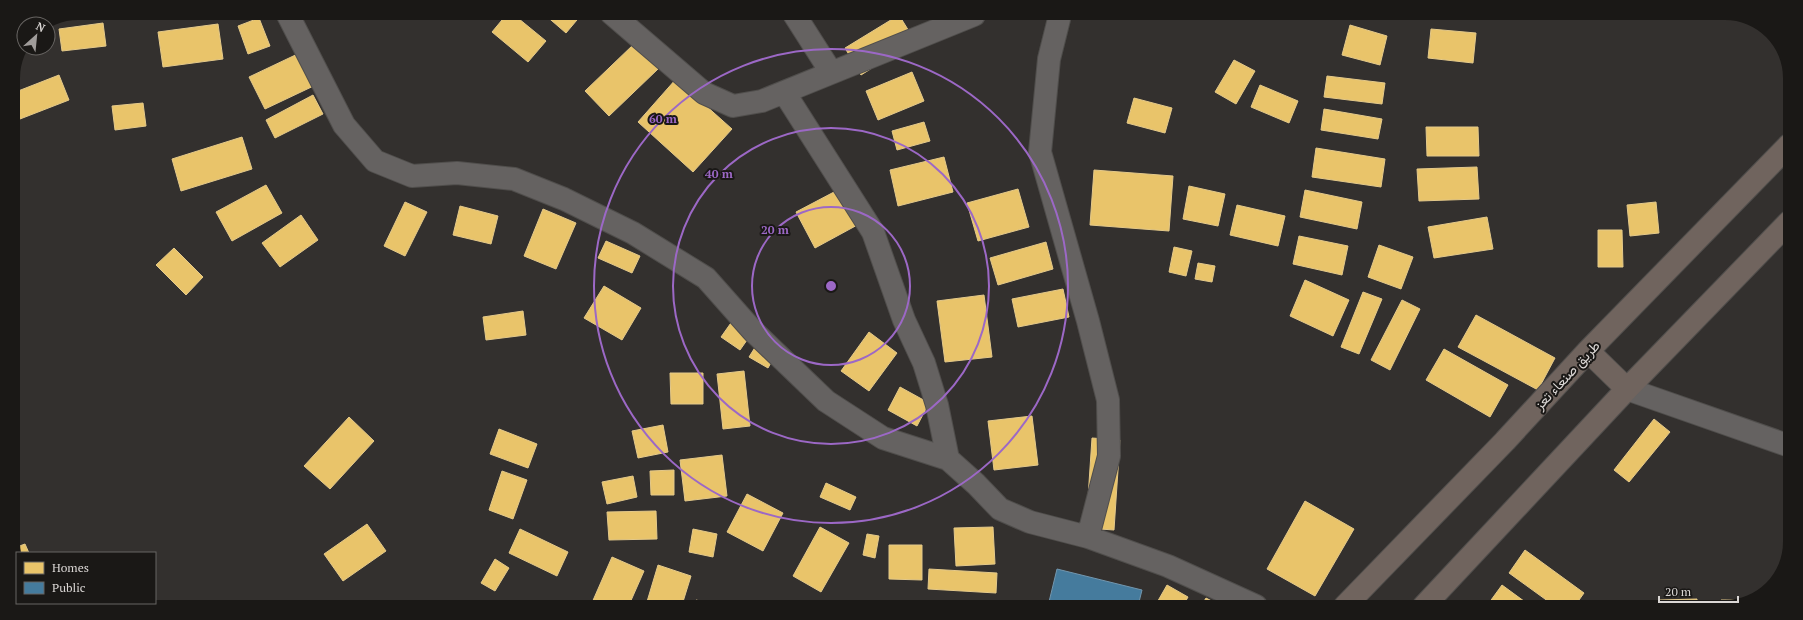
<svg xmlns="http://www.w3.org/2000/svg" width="1803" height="620" font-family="'PT Serif',Vazirmatn,serif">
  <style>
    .homes { fill: #e9c46a; stroke: #e4c98a }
    .public { fill: #457b9d; stroke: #7296ae }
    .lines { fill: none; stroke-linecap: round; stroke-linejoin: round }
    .minor-casing { stroke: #504e4c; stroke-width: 24 }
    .trunk-casing { stroke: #504e4c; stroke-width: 24 }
    .minor { stroke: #656261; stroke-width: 22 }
    .trunk { stroke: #70645e; stroke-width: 22 }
    .ring { fill: none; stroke: #9c68c6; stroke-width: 2 }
    .labels { text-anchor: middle; stroke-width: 4; stroke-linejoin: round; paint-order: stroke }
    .street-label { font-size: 14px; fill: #dad6d4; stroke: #1a1816 }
    .centre { fill: #9c68c6; stroke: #1a1816; stroke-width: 2 }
    .ring-label { font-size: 12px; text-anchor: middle; font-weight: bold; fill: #9c68c6; stroke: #1a1816; stroke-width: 4; stroke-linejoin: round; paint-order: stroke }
  </style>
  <rect width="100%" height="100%" fill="#33302e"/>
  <path class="homes" d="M507,14h6l33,27 -18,21 -36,-30z
    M544,14h38l-16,19z
    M899,15l16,26 -54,34 -16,-27z
    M259,18l11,28 -22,8 -10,-28z
    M103,23l3,23 -44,5 -3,-22z
    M218,24l5,35 -60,8 -5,-35z
    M1350,25l37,11 -7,29 -38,-10z
    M1431,29l45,4 -3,30 -45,-5z
    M634,44l24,25 -49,47 -24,-25z
    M306,50l16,32 -57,27 -16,-32z
    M1234,60l21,11 -19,33 -21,-12z
    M912,72l12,29 -46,19 -12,-29z
    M59,75l10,25 -49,19 -7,-16v-10z
    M1327,76l58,7 -3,21 -58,-7z
    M676,79l56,50 -39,43 -55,-50z
    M1260,85l38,16 -9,22 -38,-16z
    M313,95l10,19 -48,24 -9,-18z
    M1134,98l38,10 -7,25 -38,-10z
    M143,103l3,23 -31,4 -3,-24z
    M1324,109l58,10 -4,20 -57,-9z
    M924,122l6,19 -33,9 -5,-19z
    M1426,127h52l1,29h-52z
    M242,137l10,32 -71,22 -9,-32z
    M1316,148l69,11 -4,28 -69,-10z
    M944,157l9,35 -55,14 -8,-36z
    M1477,167l2,32 -60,2 -2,-32z
    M1094,170l79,6 -4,55 -79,-6z
    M853,182l19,35 -57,31 -19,-36z
    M266,185l16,28 -50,28 -16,-29z
    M1189,186l36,8 -7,32 -35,-7z
    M1018,189l11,38 -51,14 -11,-38z
    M1305,190l57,12 -5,27 -57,-12z
    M405,202l22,10 -22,44 -21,-10z
    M1656,202l3,31 -29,3 -3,-31z
    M1237,205l48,11 -7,30 -48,-11z
    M460,206l38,10 -7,28 -38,-9z
    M543,209l33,14 -20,46 -32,-13z
    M301,215l17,25 -38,27 -18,-24z
    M1487,217l6,32 -59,9 -6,-31z
    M1598,230h24l1,37h-25z
    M1299,236l49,10 -6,29 -49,-11z
    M606,241l34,15 -8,17 -34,-15z
    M1046,242l7,27 -55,16 -8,-27z
    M1379,245l34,12 -12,32 -33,-12z
    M1174,247l18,4 -6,25 -17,-4z
    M174,248l29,29 -17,18 -30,-30z
    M1198,263l17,3 -3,16 -17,-3z
    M1305,280l44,20 -16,36 -43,-20z
    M604,286l37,22 -19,32 -38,-22z
    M1063,289l6,28 -51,10 -6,-28z
    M1363,292l19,7 -23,55 -18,-7z
    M984,295l8,62 -47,5 -8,-61z
    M1402,300l18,9 -30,61 -19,-10z
    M523,311l3,24 -40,5 -3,-23z
    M1476,315l79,43 -17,32 -80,-43z
    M733,320l19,13 -12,17 -19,-13z
    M869,332l28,21 -28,38 -28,-20z
    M759,341l18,11 -9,16 -19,-11z
    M1444,349l64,36 -18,32 -64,-37z
    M744,371l6,55 -27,3 -6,-55z
    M670,373h33v31h-32z
    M900,387l29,16 -12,23 -29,-16z
    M1032,416l6,49 -44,5 -6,-49z
    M349,417l25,24 -44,48 -26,-23z
    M1654,419l16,13 -41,50 -15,-12z
    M663,425l5,27 -30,6 -6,-27z
    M499,429l38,15 -9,24 -38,-14z
    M1092,438l28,2 -6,90 -28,-2z
    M722,455l5,41 -42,5 -5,-41z
    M674,470v25h-23l-1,-24z
    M502,471l25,9 -14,39 -24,-9z
    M633,476l4,21 -30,7 -5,-22z
    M826,483l30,14 -6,13 -30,-13z
    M747,494l36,19 -20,38 -36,-19z
    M1305,501l49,28 -39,67 -48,-27z
    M656,511l1,28 -48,1 -2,-28z
    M367,524l19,27 -43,30 -19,-27z
    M820,527l29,16 -28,49 -28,-16z
    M993,527l2,37 -39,2 -2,-38z
    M520,529l48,23 -11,24 -48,-23z
    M693,529l24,5 -4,23 -24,-5z
    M867,534l12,2 -4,22 -12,-3z
    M25,544l4,9h-12v4l-3,-9z
    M889,545h33v35l-33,-1z
    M1525,550l59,43 -10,14h-18l-47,-34z
    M612,557l32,14 -15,34h-38z
    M495,559l14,9 -14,23 -14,-8z
    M658,565l33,11 -9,29h-36z
    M929,569l68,4 -1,20 -68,-4z
    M1167,585l21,12 -5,9h-28z
    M1502,585l30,22h-46z
    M1206,598l15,8h-20z
    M1697,599v8h-36l-1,-7z
    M696,600l20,5h-21z
    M1721,600h24l-24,7z"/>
  <path class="public" d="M1057,569l85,21 -4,16h-90z"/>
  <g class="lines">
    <g class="minor-casing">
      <path id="minor" d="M287,13l57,112 31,36 37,15 45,-3 57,6 50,20 69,34 73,45 47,53 73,70 57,37 65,21 28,25 24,25 30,13 58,15 80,29 88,40
        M612,14l92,79 29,13 29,-5 212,-86
        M794,14l37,58
        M1058,15l1,4 -10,40 -9,93 48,169 20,79 1,56 -21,81
        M784,92l89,140 31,88 20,43 13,42 11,54
        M1627,389l160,56"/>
    </g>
    <g class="trunk-casing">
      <path id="trunk" d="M1588,351l39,38
        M1345,606l160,-165 83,-90 201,-206
        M1424,606l203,-217 162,-167"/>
    </g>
    <use href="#minor" class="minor"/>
    <use href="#trunk" class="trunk"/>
  </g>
  <g class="ring">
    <circle cx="831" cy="286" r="79"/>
    <circle cx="831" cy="286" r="158"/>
    <circle cx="831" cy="286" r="237"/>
  </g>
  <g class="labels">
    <g class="street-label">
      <text transform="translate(1567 375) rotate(-47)" y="5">طريق صنعاء تعز</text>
    </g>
  </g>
  <path d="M0 0H1803V620H0ZM78 20H1725A58 58 0 0 1 1783 78V542A58 58 0 0 1 1725 600H78A58 58 0 0 1 20 542V78A58 58 0 0 1 78 20Z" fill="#1a1816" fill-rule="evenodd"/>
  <circle cx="831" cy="286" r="6" class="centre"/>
  <g class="ring-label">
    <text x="663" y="123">60 m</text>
    <text x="719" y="178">40 m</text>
    <text x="775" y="234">20 m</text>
  </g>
  <rect x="16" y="552" width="140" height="52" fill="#1a1816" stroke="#676462"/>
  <rect x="24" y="562" width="20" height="12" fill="#e9c46a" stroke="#676462"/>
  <text x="52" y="572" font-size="12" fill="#dad6d4">Homes</text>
  <rect x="24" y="582" width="20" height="12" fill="#457b9d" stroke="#676462"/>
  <text x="52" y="592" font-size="12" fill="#dad6d4">Public</text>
  <g transform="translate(36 36) rotate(27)"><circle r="19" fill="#1a1816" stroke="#676462"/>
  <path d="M0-3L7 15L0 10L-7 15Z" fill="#a09c9a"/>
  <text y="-6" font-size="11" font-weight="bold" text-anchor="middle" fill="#dad6d4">N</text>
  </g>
  <path d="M1659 596v6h79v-6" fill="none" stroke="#dad6d4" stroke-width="2"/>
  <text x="1665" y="596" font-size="12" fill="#dad6d4" stroke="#1a1816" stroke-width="3" paint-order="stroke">20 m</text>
</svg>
